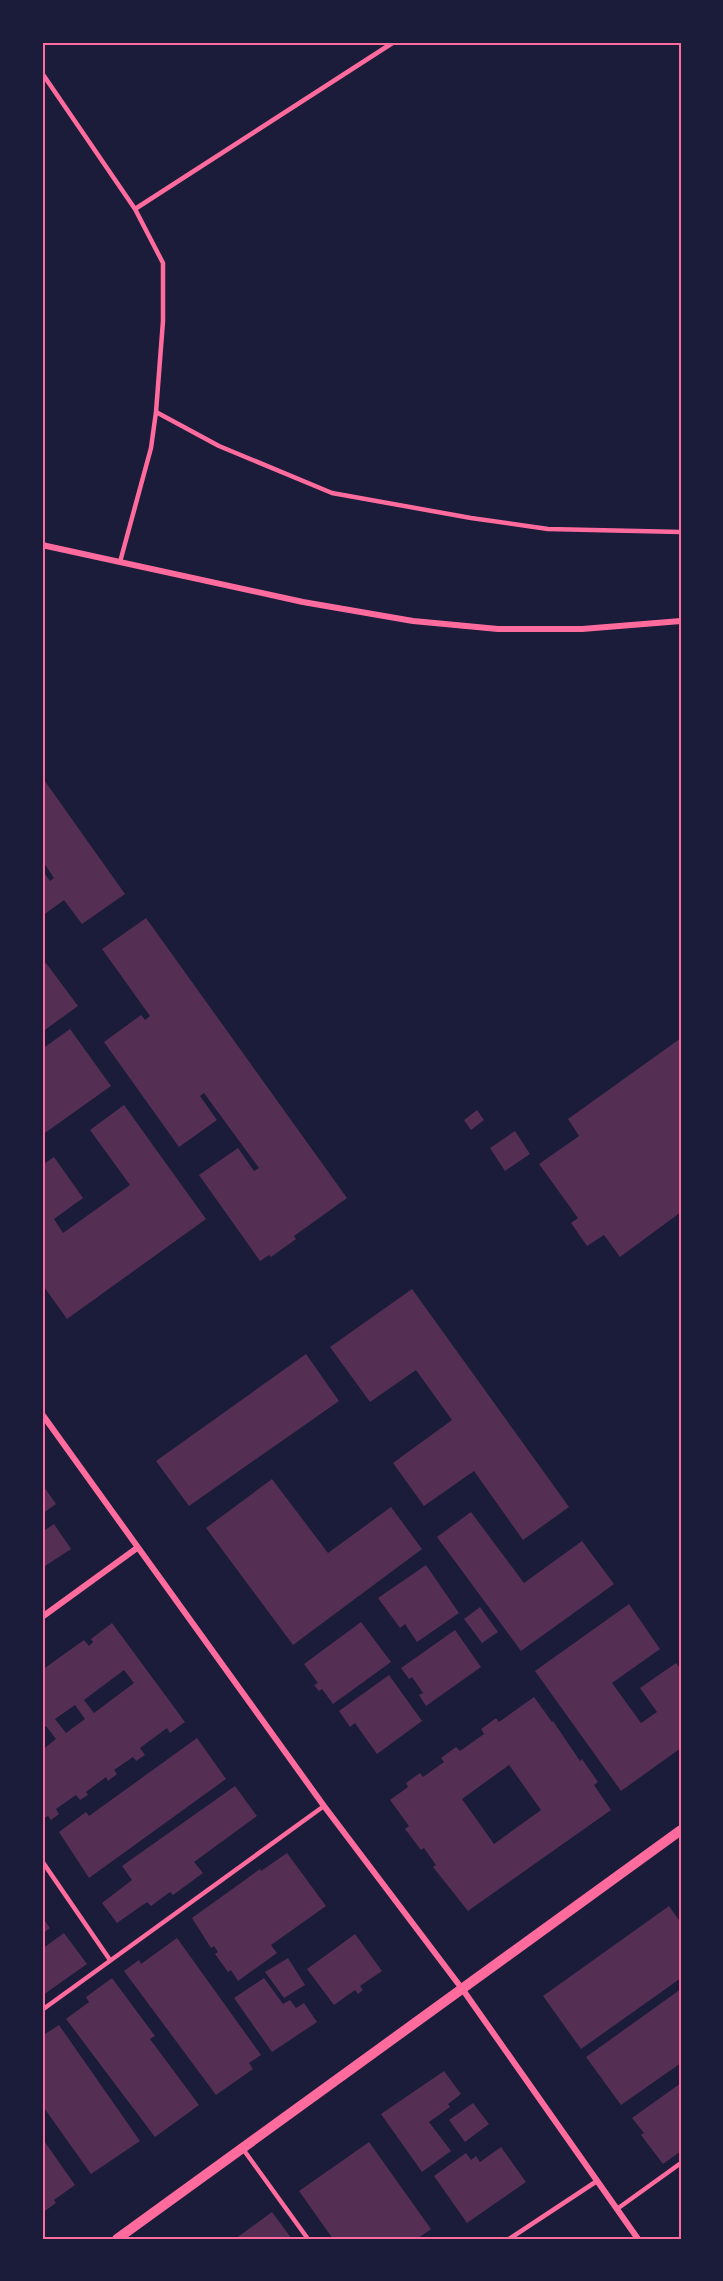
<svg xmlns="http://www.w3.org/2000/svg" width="723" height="2281" font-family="'Source Sans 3',sans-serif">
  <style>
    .building { fill: #542f53; fill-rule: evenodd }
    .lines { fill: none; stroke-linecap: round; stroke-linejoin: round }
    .service { stroke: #ff6b9d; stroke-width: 4.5 }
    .minor { stroke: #ff6b9d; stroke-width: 6 }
    .tertiary { stroke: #ff6b9d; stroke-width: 10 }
    .neatline { fill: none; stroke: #ff6b9d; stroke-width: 2 }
  </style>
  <rect width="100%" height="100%" fill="#1b1b3a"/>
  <path class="building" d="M42,777l83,117 -43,30 -18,-24 -22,16v-46l8,11 4,-3 -12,-18z
    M146,918l201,280 -53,38 2,3 -25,18 -2,-2 -9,6 -61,-86 39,-27 16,23 5,-3 -55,-75 -4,3 17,24 -38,27 -75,-105 37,-27 4,5 5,-4 -48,-67z
    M46,963l32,43 -36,26v-66z
    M70,1029l41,57 -69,49v-86z
    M681,1038v174l-61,45 -16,-22 -17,11 -16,-23 7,-5 -39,-54 40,-28 -11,-17z
    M124,1105l82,114 -139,100 -25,-35v-119l12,-8 29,41 -29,21 9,14 67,-48 -40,-55z
    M477,1110l7,10 -13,10 -7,-10z
    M515,1131l15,23 -25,17 -15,-23z
    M412,1289l157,218 -46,33 -49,-69 -50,35 -31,-43 59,-43 -36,-50 -46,32 -40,-55z
    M306,1354l33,47 -150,105 -33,-45z
    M272,1479l56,74 63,-46 31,42 -129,96 -87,-117z
    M42,1484l14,20 -14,10z
    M471,1512l53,71 58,-42 32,43 -93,67 -84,-114z
    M54,1524l17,25 -29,19v-36z
    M426,1565l33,48 -42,29 -12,-18 -5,4 -22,-30z
    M629,1604l31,45 -48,34 29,40 16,-11 -17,-24 36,-25 5,6v79l-60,43 -86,-120z
    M480,1607l18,25 -16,11 -18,-24z
    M361,1622l30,40 -58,42 -11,-15 -3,2 -5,-6 4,-2 -14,-19z
    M112,1623l73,99 -15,11 -3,-5 -27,20 5,7 -9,6 -3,-4 -19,13 3,4 -9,7 -2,-4 -20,15 2,3 -8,5 -4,-5 -20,14 3,5 -8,6 -3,-4 -6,3v-69l14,-11 -10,-13 -4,3v-59l42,-30 5,6 4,-4 -2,-3zM124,1670l10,13 -40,30 -10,-13zM75,1705l10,14 -19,14 -11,-14z
    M455,1630l26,37 -55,39 -7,-11 4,-2 -11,-16 -3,2 -8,-11z
    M389,1675l33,46 -45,33 -22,-31 -5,4 -11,-16z
    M534,1697l18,25 1,-1 27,40 2,-2 16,23 -4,3 17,25 -143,101 -35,-44 3,-2 -12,-17 -3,2 -16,-21 4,-3 -19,-26 18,-13 -2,-4 14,-10 3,4 21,-15 -3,-4 15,-11 4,4 24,-17 -3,-5 15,-11 3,4zM509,1765l32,45 -47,34 -32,-45z
    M197,1738l29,41 -137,99 -30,-46 27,-20 3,4z
    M235,1786l22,30 -63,46 9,11 -30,22 -3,-3 -19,14 -4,-4 -30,21 -15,-20 30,-23 -10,-14z
    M287,1853l39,53 -55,39 6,8 -39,28 -7,-11 -3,2 -13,-18 3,-2 -4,-6 -3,2 -19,-30 68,-49 1,2z
    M669,1906l12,17v55l-100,71 -38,-53z
    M42,1917l8,11 -8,6z
    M64,1933l23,31 -44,31 -1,-46z
    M355,1934l27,37 -22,15 3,4 -5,4 -3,-4 -21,15 -27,-36z
    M177,1938l84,117 -12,8 4,6 -37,26 -92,-124 15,-11 2,4z
    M288,1958l17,27 -21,13 -19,-26z
    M112,1978l43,58 -5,3 49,66 -44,32 -89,-118 23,-17 -3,-5z
    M264,1978l19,26 7,-4 6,8 8,-5 13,19 -45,30 -38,-54z
    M681,1989v74l-60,42 -35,-48z
    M59,2025l81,116 -49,33 -49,-69v-69z
    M444,2071l17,23 -13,10 2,3 -21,15 22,29 -29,21 -41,-58z
    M681,2083v68l-18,13 -22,-29 3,-2 -12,-15z
    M473,2103l16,21 -24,18 -16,-22z
    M42,2138l33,47 -21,15 2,3 -14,10z
    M369,2142l62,87 -14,10h-84l-34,-48z
    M501,2147l25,35 -59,41 -33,-47 32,-23 5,7 5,-4 4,6z
    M272,2212l20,27h-57z"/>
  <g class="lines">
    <path class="service" d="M42,73l93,136 28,54v58l-7,91 -5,36 -31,114
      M135,209l259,-167
      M156,412l63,34 113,47 139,25 77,11 133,3
      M42,1861l68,99
      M42,2010l282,-204
      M243,2149l65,90
      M617,2209l64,-46
      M509,2239l88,-58"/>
    <path class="minor" d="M42,545l261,57 110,19 85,8h84l99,-8
      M42,1414l282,392 139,184 175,249
      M42,1617l95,-69"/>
    <path class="tertiary" d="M117,2239l564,-409"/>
  </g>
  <rect width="723" height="2281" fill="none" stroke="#1b1b3a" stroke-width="87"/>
  <rect x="44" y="44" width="636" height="2194" class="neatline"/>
</svg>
